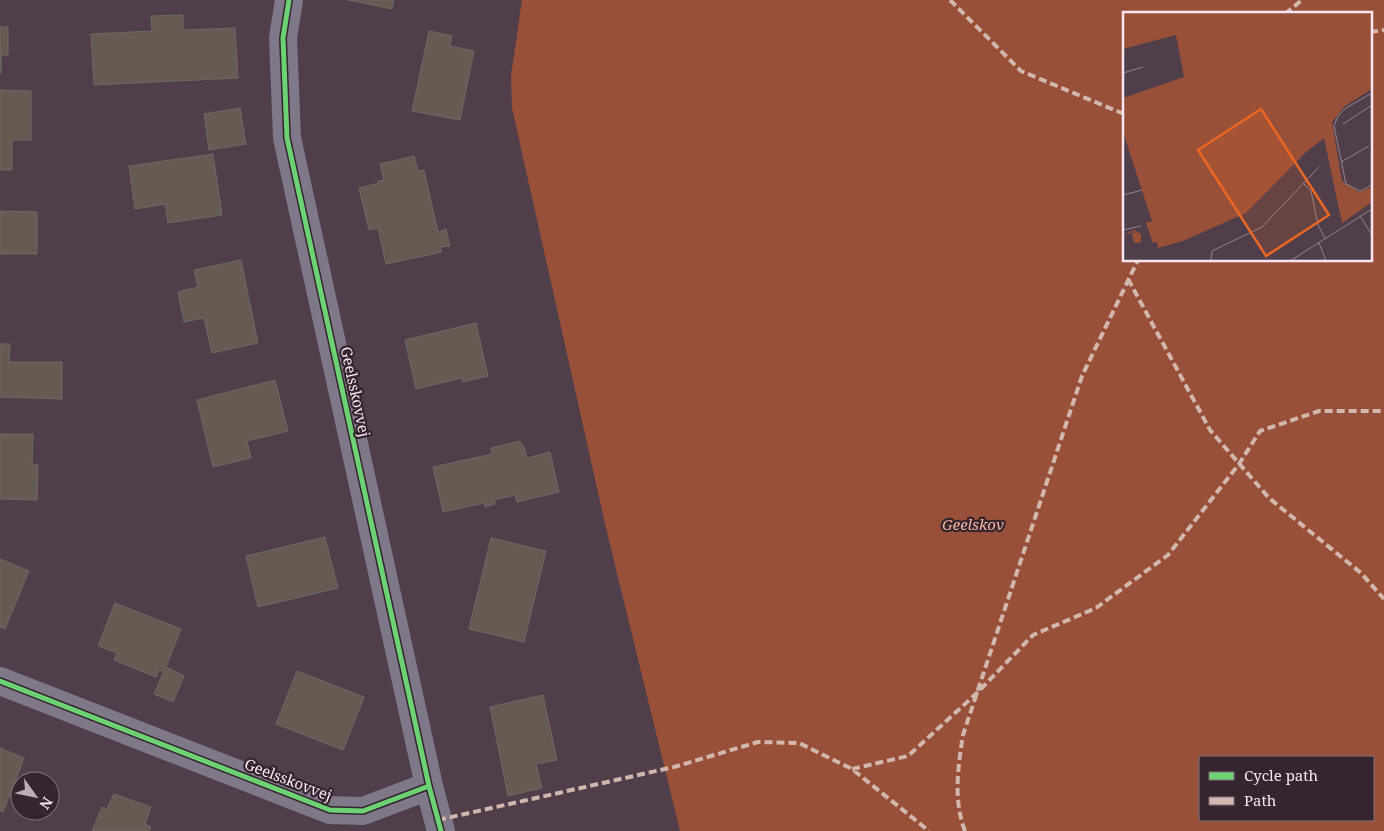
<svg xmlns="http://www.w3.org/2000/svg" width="1384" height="831" font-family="'Noto Serif',serif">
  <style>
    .green { fill: #995039; fill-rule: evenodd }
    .building { fill: #665b52; stroke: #706666 }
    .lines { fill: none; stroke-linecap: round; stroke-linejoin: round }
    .street { stroke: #7e7888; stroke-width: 28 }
    .quiet { stroke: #d1b7ad; stroke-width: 4; stroke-dasharray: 8 4; stroke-linecap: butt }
    .cycleway-casing { stroke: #34252e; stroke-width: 8 }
    .cycleway { stroke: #6cd273; stroke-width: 5 }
    .labels { text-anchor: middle; stroke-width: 4.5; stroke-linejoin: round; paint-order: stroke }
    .street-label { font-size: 15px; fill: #fae6f3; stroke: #34252e }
    .park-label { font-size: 15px; font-style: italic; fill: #fcb69e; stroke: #34252e }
    .inset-road { fill: none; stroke: #94828e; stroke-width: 1 }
    .view { fill: #ea6723; fill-opacity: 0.15; stroke: #ea6723; stroke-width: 2.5 }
    .inset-edge { fill: none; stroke: #fae6f3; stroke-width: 2.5 }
  </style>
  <rect width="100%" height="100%" fill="#503f4a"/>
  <path class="green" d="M522,0h862v831h-704l-74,-303 -94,-420 -1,-32zM1124,14h246v246h-246zM1200,757h173v63h-173z"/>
  <path class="building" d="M348,0h46l-2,9z
    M183,15v15l52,-2 3,50 -144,7 -3,-51 61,-3 -1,-15z
    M0,27h8v28l-7,1v18z
    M429,31l23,5 -2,10 24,5 -14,69 -48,-9z
    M0,90l31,1v49h-19v30h-12z
    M240,108l6,36 -37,6 -5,-36z
    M213,154l9,61 -54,8 -3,-19 -30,5 -6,-43z
    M414,156l4,15 6,-1 14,62 8,-3 4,17 -10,1 2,5 -56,12 -8,-36 -9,2 -10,-42 20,-5 -1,-2 6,-1 -4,-16z
    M0,211l37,1v42h-37z
    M241,260l17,83 -46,10 -8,-35 -20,4 -6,-30 20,-5 -4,-17z
    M476,323l12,53 -25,6 -1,-4 -46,11 -11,-49z
    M0,344h10l-1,18h53v37l-62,-2z
    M275,380l13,51 -41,10 4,17 -38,9 -16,-67z
    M0,434h33l-1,31h6l-1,35 -37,-1z
    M520,441l2,5h2l3,12 23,-6 9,40 -42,10 -2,-7 -21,5 1,4 -10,3 -1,-4 -41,9 -10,-45 59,-13 -1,-6z
    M325,537l13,51 -80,19 -12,-51z
    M491,538l55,13 -22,91 -55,-13z
    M0,559l29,12 -24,58 -5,-2z
    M115,603l66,26 -15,38 18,9 -11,26 -19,-8 10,-23 -5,-1 -3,7 -42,-17 3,-7 -19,-7z
    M297,671l67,26 -21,53 -67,-26z
    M543,695l14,65 -21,4 6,24 -34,8 -18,-89z
    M0,748l24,10 -21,54 -3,-1z
    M114,794l37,13 -6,17 6,3 -2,4h-57l10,-24 5,2z"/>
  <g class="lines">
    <path class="street" d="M289,0l-6,38 4,100 142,648 12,45
      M0,681l330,129 33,1 66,-25"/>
    <path class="quiet" d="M950,0l71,71 103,43
      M1285,14l17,-14
      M1370,32l14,-2
      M1128,279l82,151 59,68 92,75 23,26
      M852,769l56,-13 69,-63 56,-58 63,-27 72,-53 71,-91 21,-33 59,-20h65
      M438,820l236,-53 84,-25 41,1 53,26 77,62
      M965,831c-12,-31 -7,-64 -2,-96l119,-359 56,-116"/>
    <g class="cycleway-casing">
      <path id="cycleway" d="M289,0l-6,38 4,100 142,648 12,45
        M0,681l330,129 33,1 66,-25"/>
    </g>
    <use href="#cycleway" class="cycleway"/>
  </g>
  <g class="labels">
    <g class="street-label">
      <text transform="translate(355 392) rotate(78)" y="5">Geelsskovvej</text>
      <text transform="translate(288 780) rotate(21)" y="5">Geelsskovvej</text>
    </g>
    <g class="park-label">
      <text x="973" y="530">Geelskov</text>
    </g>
  </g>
  <g transform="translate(1123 12)">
    <rect width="249" height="249" fill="#503f4a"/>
    <path d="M0,0h249v77l-27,17 -13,16 10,59 17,11 13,-5v15l-30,21 -18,-85 -19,15 -59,60 -63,28 -25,7 -1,-6 -4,1 -7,-20 6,-2 -29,-89v-34l61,-21 -8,-42 -53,14zM11,218l7,4v8l-18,6 15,-5h-4l-2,-9 4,-2 -13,3z" fill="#995039"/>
    <path class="inset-road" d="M0,61l20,-6M249,81l-26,15 -8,8 -4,10 12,58 14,7 12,-6M220,112l29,-19M218,150l28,-16M181,172l7,7 7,34 7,13M0,183l19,-5M237,204l12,19M0,218l18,-4M196,231l7,18M88,249l1,-10 50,-24 57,-60M167,249l82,-52"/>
    <path class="view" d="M138,97l68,106 -63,41 -68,-106z"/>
    <rect width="249" height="249" class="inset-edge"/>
  </g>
  <rect x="1199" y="756" width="175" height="65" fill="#34252e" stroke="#83727d"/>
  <rect x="1209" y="772" width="25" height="8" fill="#6cd273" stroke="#83727d"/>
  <text x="1244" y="781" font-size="15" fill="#fae6f3">Cycle path</text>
  <rect x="1209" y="797" width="25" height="8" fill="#d1b7ad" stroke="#83727d"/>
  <text x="1244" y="806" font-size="15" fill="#fae6f3">Path</text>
  <g transform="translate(35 796) rotate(123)"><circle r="24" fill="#34252e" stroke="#83727d"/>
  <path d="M0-4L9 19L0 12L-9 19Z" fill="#beacb8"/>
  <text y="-8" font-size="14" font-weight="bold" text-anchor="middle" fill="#fae6f3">N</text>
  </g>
</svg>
